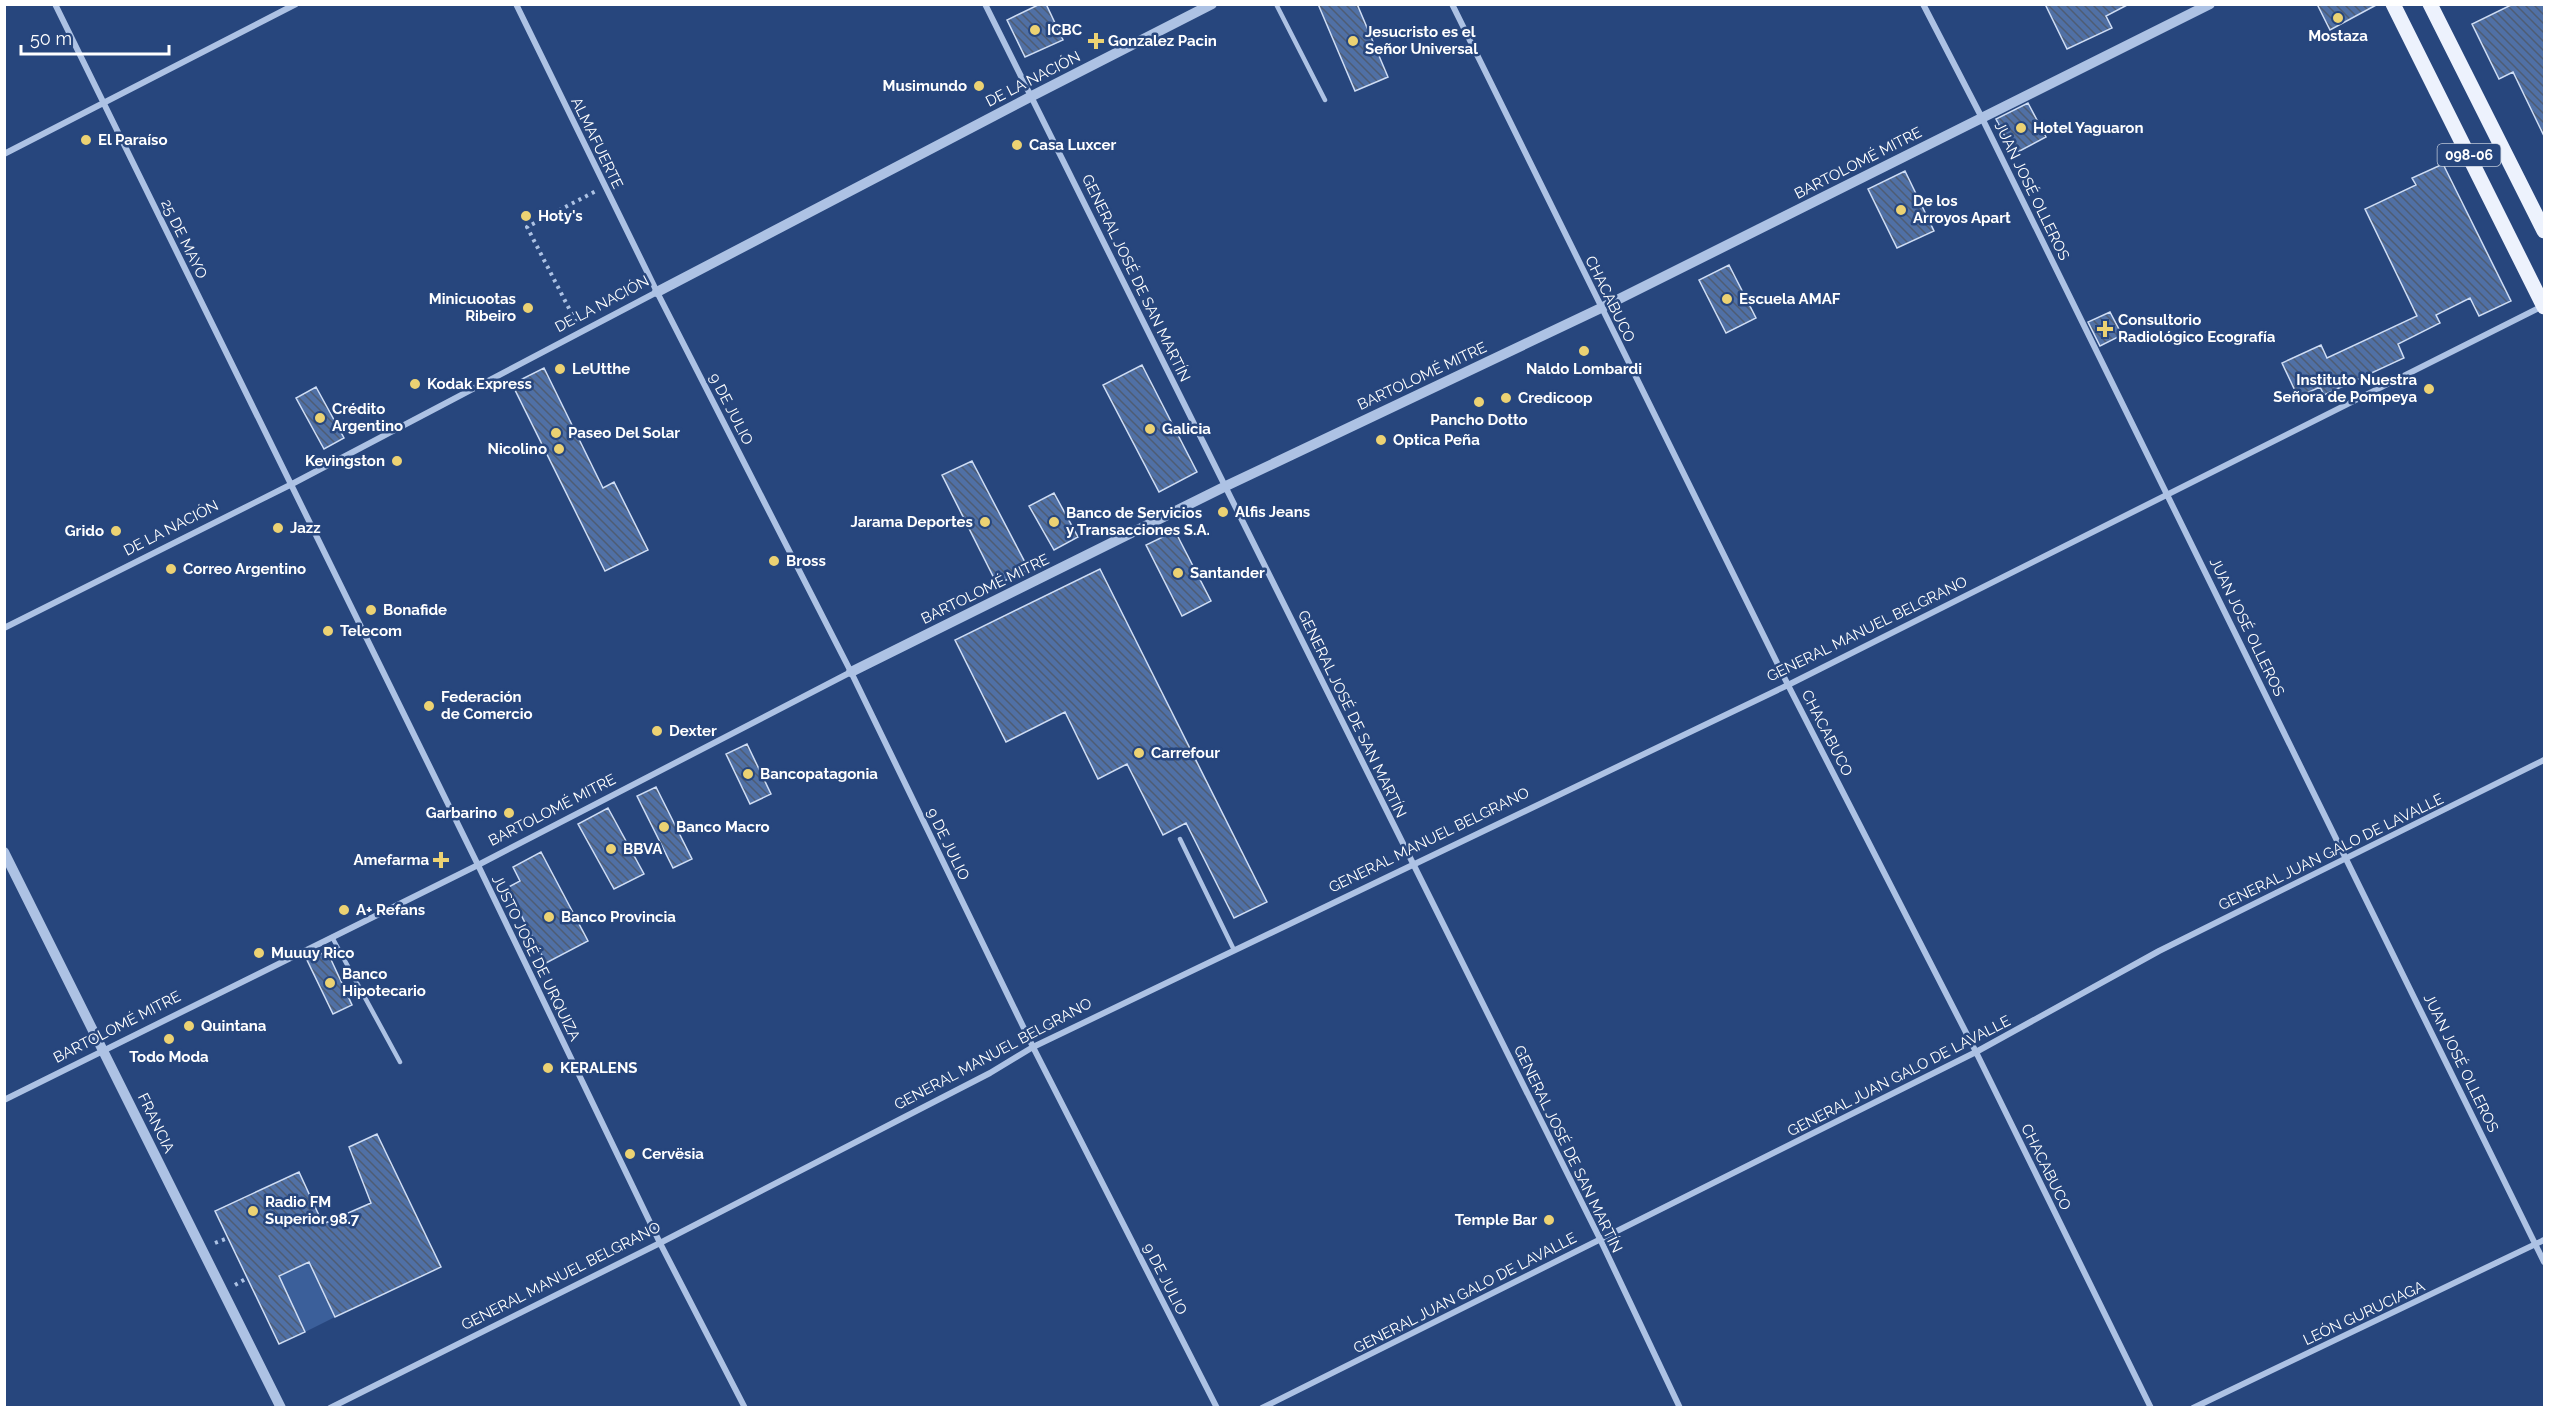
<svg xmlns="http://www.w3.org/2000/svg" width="2549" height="1412" font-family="Raleway,sans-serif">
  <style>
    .green { fill: #3b5f9a }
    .building { fill: url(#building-back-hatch); stroke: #cfddf4; stroke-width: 1.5 }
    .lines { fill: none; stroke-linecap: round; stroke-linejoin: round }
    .path { stroke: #adc2e4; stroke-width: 4; stroke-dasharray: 3 4.5; stroke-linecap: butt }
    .service { stroke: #adc2e4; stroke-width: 4.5 }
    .minor { stroke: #adc2e4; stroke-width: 6 }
    .tertiary { stroke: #adc2e4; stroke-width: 10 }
    .primary { stroke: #edf2fd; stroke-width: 15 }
    .poi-dot { fill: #ecd273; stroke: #27467d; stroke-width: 2 }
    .labels { text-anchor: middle; stroke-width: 5; stroke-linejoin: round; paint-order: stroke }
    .shield { fill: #27467d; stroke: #bec8d8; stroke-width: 1.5 }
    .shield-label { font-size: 14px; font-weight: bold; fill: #fff }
    .poi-label { font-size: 15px; font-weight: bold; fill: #fff; stroke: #27467d; text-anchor: start }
    .street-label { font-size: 15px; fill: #fff; stroke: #27467d }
  </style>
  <defs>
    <pattern id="building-back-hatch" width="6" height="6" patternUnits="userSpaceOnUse" patternTransform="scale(1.5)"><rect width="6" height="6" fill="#5070a5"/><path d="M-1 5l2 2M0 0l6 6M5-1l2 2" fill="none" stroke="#4e5c74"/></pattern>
  </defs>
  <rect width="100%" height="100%" fill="#27467d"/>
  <path class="green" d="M309,1262l26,55 -30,15 -26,-56z"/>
  <path class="building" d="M1040,4h6l17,36 -38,17 -18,-37z
    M1318,4h39l31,73 -33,14z
    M2045,4h84l-23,12 6,12 -45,21z
    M2317,4h61l-48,26z
    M2513,4h31v132l-31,-64 -14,7 -27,-55z
    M2028,103l18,34 -32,17 -18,-35z
    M2443,164l68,137 -32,15 -9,-18 -34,17 4,8 -42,21 6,14 -80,37 -4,-8 -22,10 -16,-34 39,-18 6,13 90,-42 -52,-107 51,-24 -4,-7z
    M1905,171l29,60 -37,17 -29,-59z
    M1729,265l27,53 -30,15 -27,-53z
    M2110,312l12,23 -22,11 -12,-24z
    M1142,365l55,107 -38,20 -56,-107z
    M544,368l59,120 11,-6 34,68 -43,21 -93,-187z
    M316,387l28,51 -20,11 -28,-51z
    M972,461l57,109 -32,14 -55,-109z
    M1054,493l24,44 -24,13 -25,-44z
    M1175,531l36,70 -29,15 -36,-71z
    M1100,569l167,333 -33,16 -48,-95 -23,12 -36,-71 -29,15 -33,-67 -59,30 -51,-102z
    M747,744l24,50 -21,10 -24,-50z
    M656,787l36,72 -19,9 -36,-72z
    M608,808l36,66 -30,15 -36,-65z
    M541,852l47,89 -42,22 -39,-75 13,-7 -7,-14z
    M327,951l25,54 -19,9 -26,-54z
    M377,1134l64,133 -106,50 -26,-55 -30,14 26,56 -26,12 -64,-133 84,-39 24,52 48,-21 -22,-56z"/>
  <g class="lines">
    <path class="path" d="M576,322l-49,-95 69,-36
      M215,1243l13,-5
      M235,1285l12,-7"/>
    <path class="service" d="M1276,4l49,96
      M1180,839l54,111
      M332,937l68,125"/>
    <path class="minor" d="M55,4l423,861 182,378 85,165
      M516,4l141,288 194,380 182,375 184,361
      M985,4l615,1235 80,169
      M1452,4l336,681 188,367 175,356
      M1923,4l59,114 562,1144
      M4,154l292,-150
      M4,628l288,-144 365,-192
      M4,1100l474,-235 373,-193
      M330,1408l330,-165 330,-170 43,-26 755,-362 755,-379
      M1262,1408l714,-356 183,-101 385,-191
      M2193,1408l351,-168"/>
    <path class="tertiary" d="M657,292l375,-196 180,-92
      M851,672l375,-186 375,-178 609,-304
      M4,852l277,556"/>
    <path class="primary" d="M2393,4l151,303
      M2430,4l114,227"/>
  </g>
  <g class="poi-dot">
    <circle cx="2338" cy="18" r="6"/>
    <circle cx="1035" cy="30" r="6"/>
    <path d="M1093 32h6v6h6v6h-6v6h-6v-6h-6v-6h6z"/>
    <circle cx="1353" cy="41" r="6"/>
    <circle cx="979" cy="86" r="6"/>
    <circle cx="2021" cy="128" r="6"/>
    <circle cx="86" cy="140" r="6"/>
    <circle cx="1017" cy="145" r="6"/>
    <circle cx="1901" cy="210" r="6"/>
    <circle cx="526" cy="216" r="6"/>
    <circle cx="1727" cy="299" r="6"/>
    <circle cx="528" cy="308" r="6"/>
    <path d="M2102 320h6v6h6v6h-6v6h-6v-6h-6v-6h6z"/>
    <circle cx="1584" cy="351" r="6"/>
    <circle cx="560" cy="369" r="6"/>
    <circle cx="415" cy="384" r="6"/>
    <circle cx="2429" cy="389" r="6"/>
    <circle cx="1506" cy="398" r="6"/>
    <circle cx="1479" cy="402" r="6"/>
    <circle cx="320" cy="418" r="6"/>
    <circle cx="1150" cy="429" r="6"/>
    <circle cx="556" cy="433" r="6"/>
    <circle cx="1381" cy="440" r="6"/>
    <circle cx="559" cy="449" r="6"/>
    <circle cx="397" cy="461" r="6"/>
    <circle cx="1223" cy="512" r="6"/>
    <circle cx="985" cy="522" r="6"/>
    <circle cx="1054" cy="522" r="6"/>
    <circle cx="278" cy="528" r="6"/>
    <circle cx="116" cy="531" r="6"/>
    <circle cx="774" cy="561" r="6"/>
    <circle cx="171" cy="569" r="6"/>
    <circle cx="1178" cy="573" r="6"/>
    <circle cx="371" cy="610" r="6"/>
    <circle cx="328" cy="631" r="6"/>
    <circle cx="429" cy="706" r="6"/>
    <circle cx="657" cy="731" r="6"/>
    <circle cx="1139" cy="753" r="6"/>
    <circle cx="748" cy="774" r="6"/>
    <circle cx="509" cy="813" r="6"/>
    <circle cx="664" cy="827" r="6"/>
    <circle cx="611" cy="849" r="6"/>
    <path d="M438 851h6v6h6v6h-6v6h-6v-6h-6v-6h6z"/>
    <circle cx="344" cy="910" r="6"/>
    <circle cx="549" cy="917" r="6"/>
    <circle cx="259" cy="953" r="6"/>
    <circle cx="330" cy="983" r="6"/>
    <circle cx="189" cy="1026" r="6"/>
    <circle cx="169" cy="1039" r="6"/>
    <circle cx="548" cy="1068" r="6"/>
    <circle cx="630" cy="1154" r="6"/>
    <circle cx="253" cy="1211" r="6"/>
    <circle cx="1549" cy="1220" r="6"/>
  </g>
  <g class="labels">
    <rect class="shield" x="2437.5" y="144" width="63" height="22" rx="4.5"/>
    <g class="shield-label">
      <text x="2469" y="160">098-06</text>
    </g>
    <g class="poi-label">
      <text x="1047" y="35">ICBC</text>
      <text x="1365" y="37">Jesucristo es el<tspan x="1365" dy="17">Señor Universal</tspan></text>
      <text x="2338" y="41" text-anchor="middle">Mostaza</text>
      <text x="1108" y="46">Gonzalez Pacin</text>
      <text x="967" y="91" text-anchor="end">Musimundo</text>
      <text x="2033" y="133">Hotel Yaguaron</text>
      <text x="98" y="145">El Paraíso</text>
      <text x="1029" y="150">Casa Luxcer</text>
      <text x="1913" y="206">De los<tspan x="1913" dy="17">Arroyos Apart</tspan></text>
      <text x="538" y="221">Hoty's</text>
      <text x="516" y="304" text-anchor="end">Minicuootas<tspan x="516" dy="17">Ribeiro</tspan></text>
      <text x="1739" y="304">Escuela AMAF</text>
      <text x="2118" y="325">Consultorio<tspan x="2118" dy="17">Radiológico Ecografía</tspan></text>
      <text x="572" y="374">LeUtthe</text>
      <text x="1584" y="374" text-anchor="middle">Naldo Lombardi</text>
      <text x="2417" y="385" text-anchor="end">Instituto Nuestra<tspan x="2417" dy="17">Señora de Pompeya</tspan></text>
      <text x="427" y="389">Kodak Express</text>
      <text x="1518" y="403">Credicoop</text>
      <text x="332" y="414">Crédito<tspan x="332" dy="17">Argentino</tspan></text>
      <text x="1479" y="425" text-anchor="middle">Pancho Dotto</text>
      <text x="1162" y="434">Galicia</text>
      <text x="568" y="438">Paseo Del Solar</text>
      <text x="1393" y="445">Optica Peña</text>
      <text x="547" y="454" text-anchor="end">Nicolino</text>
      <text x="385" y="466" text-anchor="end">Kevingston</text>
      <text x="1235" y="517">Alfis Jeans</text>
      <text x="1066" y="518">Banco de Servicios<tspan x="1066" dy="17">y Transacciones S.A.</tspan></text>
      <text x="973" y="527" text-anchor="end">Jarama Deportes</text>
      <text x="290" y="533">Jazz</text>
      <text x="104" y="536" text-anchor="end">Grido</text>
      <text x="786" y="566">Bross</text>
      <text x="183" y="574">Correo Argentino</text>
      <text x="1190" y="578">Santander</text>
      <text x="383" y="615">Bonafide</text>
      <text x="340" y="636">Telecom</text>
      <text x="441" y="702">Federación<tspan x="441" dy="17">de Comercio</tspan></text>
      <text x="669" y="736">Dexter</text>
      <text x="1151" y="758">Carrefour</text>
      <text x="760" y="779">Bancopatagonia</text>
      <text x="497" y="818" text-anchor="end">Garbarino</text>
      <text x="676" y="832">Banco Macro</text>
      <text x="623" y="854">BBVA</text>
      <text x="429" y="865" text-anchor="end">Amefarma</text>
      <text x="356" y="915">A+ Refans</text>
      <text x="561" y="922">Banco Provincia</text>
      <text x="271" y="958">Muuuy Rico</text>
      <text x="342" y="979">Banco<tspan x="342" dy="17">Hipotecario</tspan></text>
      <text x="201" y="1031">Quintana</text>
      <text x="169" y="1062" text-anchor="middle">Todo Moda</text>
      <text x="560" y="1073">KERALENS</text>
      <text x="642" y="1159">Cervësia</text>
      <text x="265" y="1207">Radio FM<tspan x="265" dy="17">Superior 98.7</tspan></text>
      <text x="1537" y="1225" text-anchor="end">Temple Bar</text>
    </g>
    <g class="street-label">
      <text transform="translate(1033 79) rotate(-27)" y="5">DE LA NACIÓN</text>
      <text transform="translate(597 143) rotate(64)" y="5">ALMAFUERTE</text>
      <text transform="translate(1858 163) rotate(-27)" y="5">BARTOLOMÉ MITRE</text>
      <text transform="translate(2032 191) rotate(64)" y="5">JUAN JOSÉ OLLEROS</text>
      <text transform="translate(184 239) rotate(64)" y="5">25 DE MAYO</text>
      <text transform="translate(1136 278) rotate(64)" y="5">GENERAL JOSÉ DE SAN MARTÍN</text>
      <text transform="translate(1610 299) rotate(64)" y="5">CHACABUCO</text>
      <text transform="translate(602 304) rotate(-28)" y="5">DE LA NACIÓN</text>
      <text transform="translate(1422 376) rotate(-25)" y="5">BARTOLOMÉ MITRE</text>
      <text transform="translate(731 409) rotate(63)" y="5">9 DE JULIO</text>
      <text transform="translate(171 528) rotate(-27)" y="5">DE LA NACIÓN</text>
      <text transform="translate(985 589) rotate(-26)" y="5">BARTOLOMÉ MITRE</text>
      <text transform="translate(2247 627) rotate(64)" y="5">JUAN JOSÉ OLLEROS</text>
      <text transform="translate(1867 629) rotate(-26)" y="5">GENERAL MANUEL BELGRANO</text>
      <text transform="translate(1352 714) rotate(64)" y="5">GENERAL JOSÉ DE SAN MARTÍN</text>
      <text transform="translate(1827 733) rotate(63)" y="5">CHACABUCO</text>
      <text transform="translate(552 810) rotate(-27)" y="5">BARTOLOMÉ MITRE</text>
      <text transform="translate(1429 840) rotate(-26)" y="5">GENERAL MANUEL BELGRANO</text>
      <text transform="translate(948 844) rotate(64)" y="5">9 DE JULIO</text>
      <text transform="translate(2331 852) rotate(-26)" y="5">GENERAL JUAN GALO DE LAVALLE</text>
      <text transform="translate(536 958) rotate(64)" y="5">JUSTO JOSÉ DE URQUIZA</text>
      <text transform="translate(117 1027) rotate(-27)" y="5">BARTOLOMÉ MITRE</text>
      <text transform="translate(993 1054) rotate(-28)" y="5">GENERAL MANUEL BELGRANO</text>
      <text transform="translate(2461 1063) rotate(64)" y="5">JUAN JOSÉ OLLEROS</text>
      <text transform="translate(1899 1076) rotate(-27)" y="5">GENERAL JUAN GALO DE LAVALLE</text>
      <text transform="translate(156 1123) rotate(64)" y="5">FRANCIA</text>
      <text transform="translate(1568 1149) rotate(64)" y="5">GENERAL JOSÉ DE SAN MARTÍN</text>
      <text transform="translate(2046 1167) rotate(64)" y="5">CHACABUCO</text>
      <text transform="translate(561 1276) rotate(-27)" y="5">GENERAL MANUEL BELGRANO</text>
      <text transform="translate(1165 1279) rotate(63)" y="5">9 DE JULIO</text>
      <text transform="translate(1465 1293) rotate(-27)" y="5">GENERAL JUAN GALO DE LAVALLE</text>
      <text transform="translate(2364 1313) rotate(-25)" y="5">LEÓN GURUCIAGA</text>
    </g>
  </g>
  <rect width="2549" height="1412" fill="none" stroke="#ffffff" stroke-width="12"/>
  <path d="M21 45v9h148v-9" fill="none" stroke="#ffffff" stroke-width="3"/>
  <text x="30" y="45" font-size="18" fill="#ffffff" stroke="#27467d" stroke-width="4.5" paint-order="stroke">50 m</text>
</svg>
